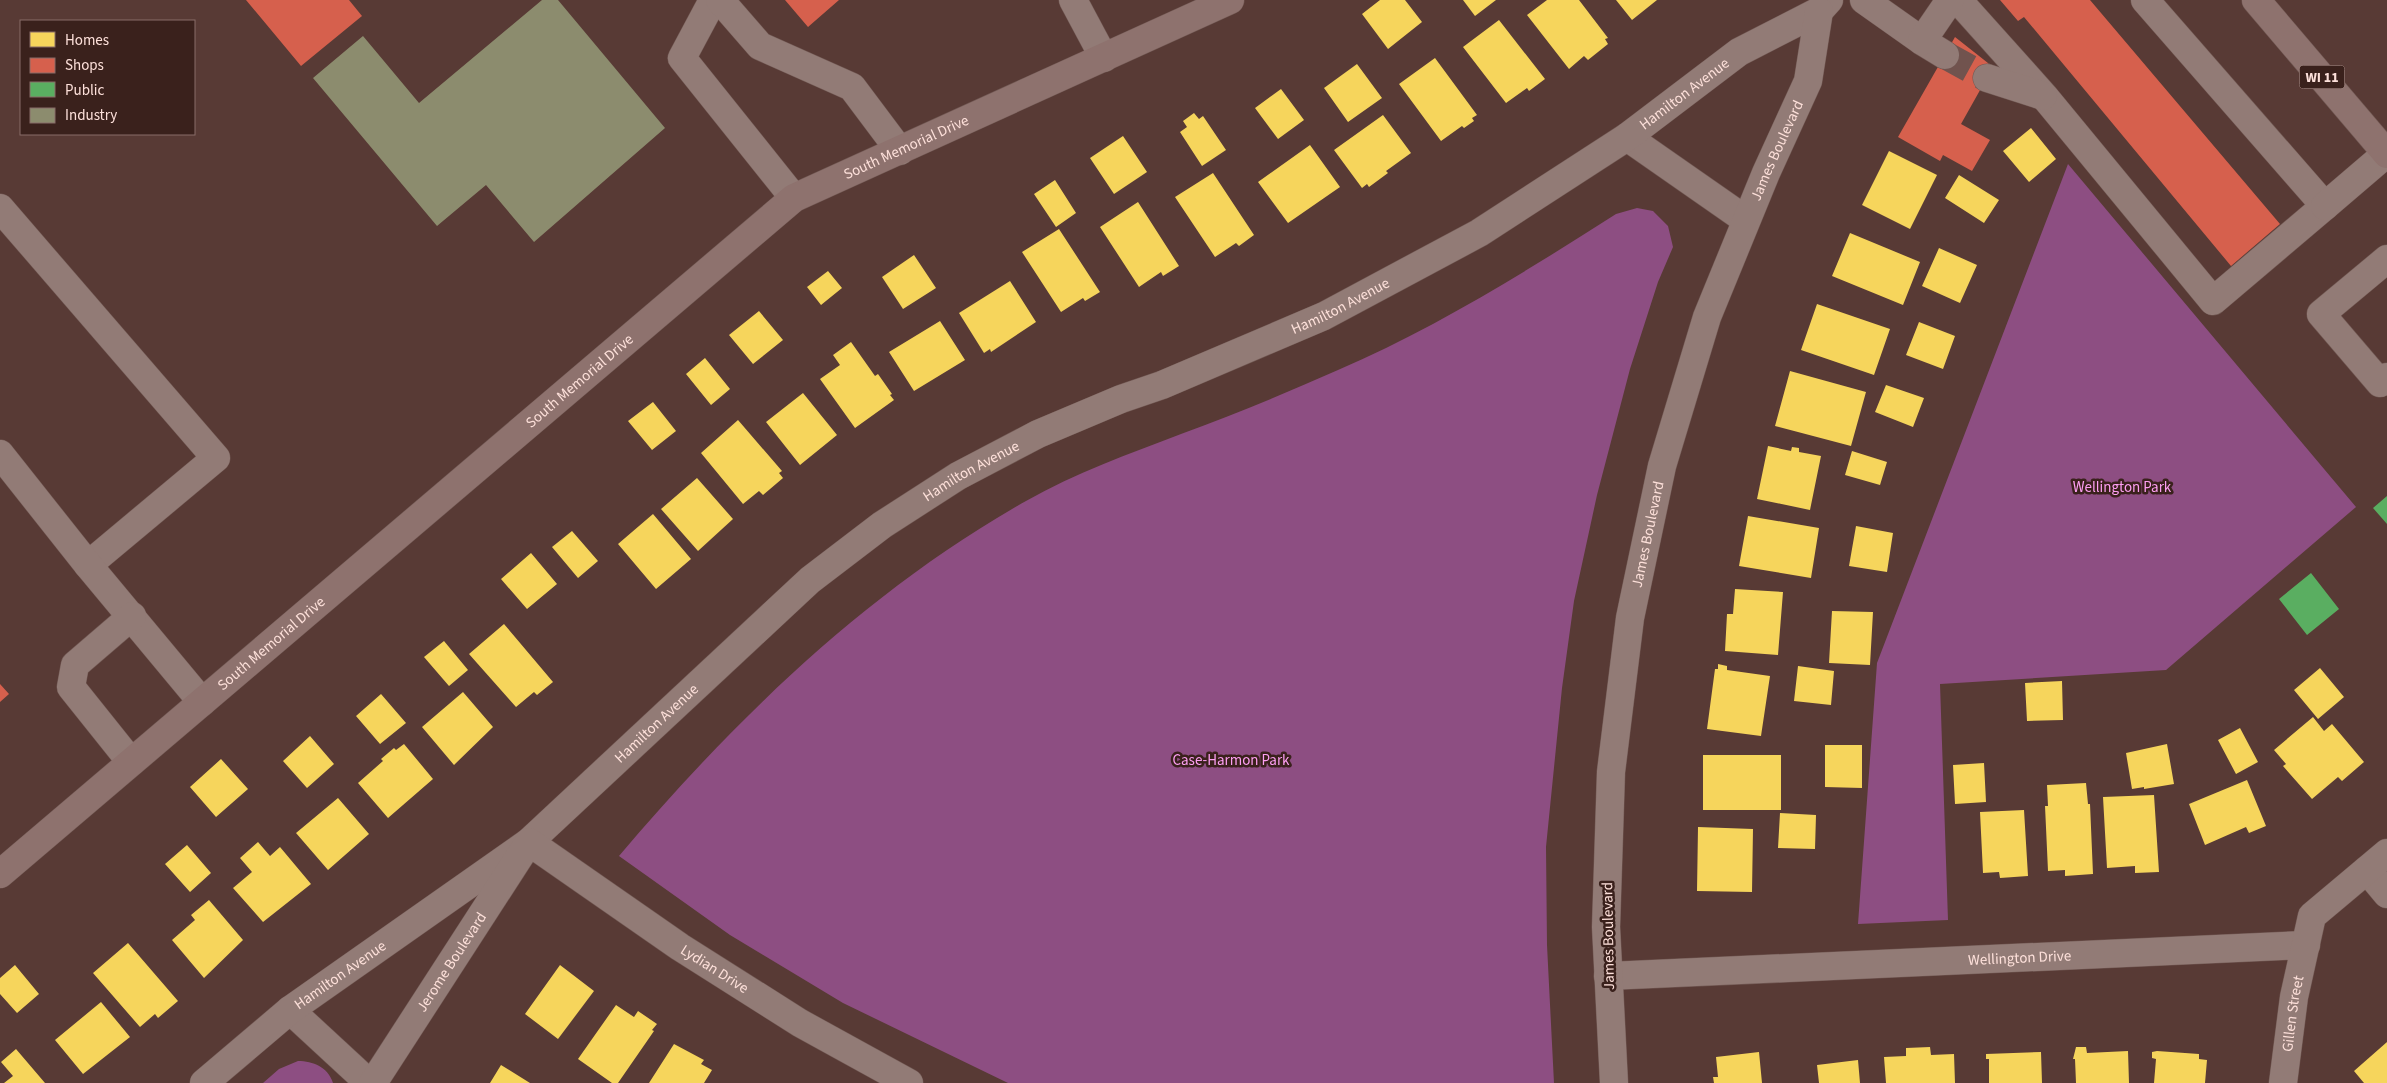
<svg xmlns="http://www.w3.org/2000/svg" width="2387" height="1083" font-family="'Source Sans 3',sans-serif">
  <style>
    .green { fill: #8d4e82 }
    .homes { fill: #f6d55c }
    .shops { fill: #d6604d }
    .public { fill: #5aae61 }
    .industry { fill: #8c8c6e }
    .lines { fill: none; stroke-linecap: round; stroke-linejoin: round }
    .minor-tunnel { stroke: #71534e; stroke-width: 28; stroke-dasharray: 28 14; stroke-linecap: butt }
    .minor-casing { stroke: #715853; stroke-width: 29 }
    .major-casing { stroke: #715853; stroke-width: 29 }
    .minor { stroke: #927b76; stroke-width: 28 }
    .major { stroke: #8e726e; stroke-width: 28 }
    .labels { text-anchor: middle; stroke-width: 5; stroke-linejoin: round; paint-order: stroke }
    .shield { fill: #3a211c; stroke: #c2a7a1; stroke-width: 1 }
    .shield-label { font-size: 14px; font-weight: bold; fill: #fde0da }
    .street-label { font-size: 15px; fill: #fde0da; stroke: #3a211c }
    .park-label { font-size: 15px; fill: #fe9ff3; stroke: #3a211c }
  </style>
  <rect width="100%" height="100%" fill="#583a35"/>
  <path class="green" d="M2068,164l288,343 -190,163 -226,14 8,236 -90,4 19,-261z
    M1637,208l16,3 15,15 5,21 -15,35 -28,87 -33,126 -23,106 -12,87 -16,159 1,98 7,138h-546l-165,-80 -113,-68 -111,-79c117,-138 249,-266 407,-355 49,-28 103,-47 155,-67 53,-19 105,-41 157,-64 97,-42 189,-99 278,-156z
    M298,1061c15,0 30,6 35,22h-70l16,-14z"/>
  <path class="homes" d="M1380,0h25l17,22 -34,27 -26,-35z
    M1463,0h33l-21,16z
    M1547,0h32l29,38 -3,1 3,5 -20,16 -4,-4 -15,13 -42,-54z
    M1616,0h41l-25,20z
    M1499,20l46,59 -16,12 -2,-3 -21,15 -43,-56z
    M1435,58l42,57 -5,3 2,3 -10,7 -2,-2 -21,15 -42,-57z
    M1357,64l25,34 -34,24 -24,-34z
    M1281,89l23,31 -26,19 -23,-31z
    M1194,113l5,6 4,-3 23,34 -24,16 -22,-34 7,-5 -4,-6z
    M1383,115l28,38 -25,18 2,2 -19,14 -2,-3 -5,4 -28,-38z
    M2031,128l25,31 -27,23 -26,-31z
    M1123,136l24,36 -33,22 -24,-36z
    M1310,145l30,42 -52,36 -30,-41z
    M1889,151l48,24 -27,54 -48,-24z
    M1213,173l41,62 -15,11 -3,-3 -21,14 -40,-60z
    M1959,175l40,25 -15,23 -39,-25z
    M1055,180l21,33 -20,14 -22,-33z
    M1138,202l41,64 -16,10 -2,-4 -22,15 -39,-60z
    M1059,229l41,63 -15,9 -2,-3 -22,14 -39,-60z
    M1850,233l70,29 -17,43 -71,-29z
    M1939,248l38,17 -17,38 -38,-17z
    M914,255l22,33 -33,21 -21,-32z
    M828,271l14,17 -21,17 -14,-18z
    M1010,281l26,41 -45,30 -1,-3 -6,4 -25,-40z
    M1817,304l73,25 -16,46 -73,-25z
    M759,311l24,29 -30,24 -24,-29z
    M940,321l25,39 -51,31 -25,-39z
    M1919,322l36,14 -12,33 -37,-14z
    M851,342l24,34 3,-2 14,20 -2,1 4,5 -39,28 -35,-49 20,-14 -7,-10z
    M705,358l25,31 -19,16 -25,-31z
    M1790,371l76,21 -15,54 -76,-20z
    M1886,385l38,13 -11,29 -38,-15z
    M803,393l34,42 -37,30 -34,-43z
    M653,402l23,29 -24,19 -24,-29z
    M738,420l44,51 -3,2 4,5 -20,17 -4,-4 -16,13 -42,-51z
    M1768,446l23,5 1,-4 7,1v4l22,4 -11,54 -53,-11z
    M1852,451l35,11 -7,23 -35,-10z
    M697,478l36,41 -35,32 -37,-42z
    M653,514l38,45 -35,30 -38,-45z
    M1748,516l71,12 -8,50 -72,-12z
    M1856,526l37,7 -6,39 -38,-6z
    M572,531l26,30 -20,17 -26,-31z
    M531,553l26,31 -30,25 -26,-30z
    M1735,589l48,3 -5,63 -53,-4 2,-37h6z
    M1832,611l41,1 -3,53 -41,-2z
    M504,624l49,58 -16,13 -3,-3 -18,15 -47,-53z
    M444,641l24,29 -19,16 -25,-29z
    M1718,664l9,2v4l43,6 -9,60 -54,-7 8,-60h3z
    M1798,666l36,5 -3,34 -37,-4z
    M2320,668l24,29 -26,22 -24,-29z
    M2062,681l1,39 -36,1 -2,-38z
    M463,692l30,35 -39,38 -32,-38z
    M381,694l25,29 -26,21 -24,-28z
    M2313,717l11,14 8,-7 32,38 -22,19 -4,-4 -26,22 -29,-33 3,-2 -12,-14z
    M2240,728l18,34 -22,12 -18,-34z
    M310,736l24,28 -27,24 -24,-27z
    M404,744l29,35 -45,39 -30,-35 25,-22 -2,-2 13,-11 2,2z
    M2167,744l7,40 -30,5v-2l-12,2 -6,-36z
    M1825,745h37v43l-37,-1z
    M1703,755h78v55h-78z
    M221,759l27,30 -32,28 -26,-30z
    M1984,763l2,39 -31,2 -2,-39z
    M2247,780l19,46 -17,7 -3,-6 -41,18 -16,-41z
    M2086,783l2,21h2l3,70 -28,2v-6l-17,1 -3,-65h3l-1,-21z
    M2154,795l5,77 -24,1v-7l-28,2 -4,-71z
    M338,798l31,36 -41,36 -32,-37z
    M2024,810l4,66 -28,2 -1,-6 -16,1 -3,-61z
    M1780,813l36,2 -1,34 -37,-1z
    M1698,827l55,2 -1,63 -55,-1z
    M258,842l12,14 10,-9 31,37 -48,38 -30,-34 19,-16 -12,-14z
    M187,845l24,28 -21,19 -25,-28z
    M209,900l34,40 -39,38 -32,-38 23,-20 -4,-5z
    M128,943l50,58 -20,17 -3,-4 -15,13 -47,-54z
    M15,965l24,29 -22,19 -17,-19v-16z
    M560,965l34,26 -36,48 -33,-25z
    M101,1002l29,35 -47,37 -28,-34z
    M616,1005l18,12 4,-6 19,13 -5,6 2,1 -36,52h-6l-34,-24z
    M2387,1042v41h-23l-10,-12z
    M674,1044l30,16 -3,4 11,6 -8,13h-55z
    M1930,1047l1,8 23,-1 1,29h-69l-2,-26 22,-1v-8z
    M2076,1047h10l1,6 41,-2 1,32h-53l-1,-24h-2z
    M16,1049l29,34h-41l9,-7 -12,-14z
    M2157,1051l42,3v5l8,1 -2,23h-51l2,-24 -4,-1v-6z
    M1759,1052l3,31h-48l-1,-6h5l-2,-20z
    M2041,1052l1,31h-53v-24h-3v-5z
    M1858,1060l2,23h-41l-2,-18z
    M501,1065l29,18h-40z"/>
  <path class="shops" d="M246,0h103l13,16 -61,50z
    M785,0h54l-31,27z
    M2000,0h90l190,224 -49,42 -207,-249 -6,4z
    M1955,37l38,30 -32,57 29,16 -18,31 -29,-16 -3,6 -42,-24z
    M0,684l9,10 -9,8z"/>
  <path class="public" d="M2387,496v28l-14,-16z
    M2311,573l28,36 -32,26 -28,-36z"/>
  <path class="industry" d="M542,0h16l107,128 -131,114 -48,-57 -49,41 -124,-148 50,-42 56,67z"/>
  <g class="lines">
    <path class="minor-tunnel" d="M1945,55l42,23"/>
    <g class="minor-casing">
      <g id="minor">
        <path d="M713,0l-31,58 112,140"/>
        <path d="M720,0l40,46 92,41 48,64"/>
        <path d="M1073,0l31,58"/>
        <path d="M1864,0l58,41 23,14"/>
        <path d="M1958,0l86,96 169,205 112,-95 -180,-206"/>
        <path d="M1922,41l28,-41"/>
        <path d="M1987,78l56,18"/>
        <path d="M1627,137l119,83"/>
        <path d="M2325,206l62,-53"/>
        <path d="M0,208l216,250 -128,107"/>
        <path d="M2387,259l-66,55 59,69 7,-6"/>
        <path d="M0,454l88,111 114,137"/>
        <path d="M131,762l-60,-75 4,-22 57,-49"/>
        <path d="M2367,870l20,24"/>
        <path id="s1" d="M1608,976l698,-31"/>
        <path d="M290,1010l79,73"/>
        <path id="s2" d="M204,1083l86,-73 239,-168 281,-262 72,-55 76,-49 80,-42 83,-35 41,-14 162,-69 155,-83 148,-96 112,-85 80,-41 10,-11"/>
        <path id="s3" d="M373,1083l156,-241 151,105 120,76 109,60"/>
        <path id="s4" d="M1614,1083l-8,-156 5,-155 19,-154 32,-152 45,-149 59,-144 42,-92 11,-70"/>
        <path id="s5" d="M2283,1083l11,-86 18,-81 75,-63"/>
      </g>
    </g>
    <g class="major-casing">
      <g id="major">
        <path d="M2256,0l131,154"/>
        <path id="s6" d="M0,874l794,-676 436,-198"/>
      </g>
    </g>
    <use href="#minor" class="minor"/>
    <use href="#major" class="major"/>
  </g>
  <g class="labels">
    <rect class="shield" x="2299.5" y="65.5" width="45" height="23" rx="4"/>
    <g class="shield-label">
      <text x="2322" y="82">WI 11</text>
    </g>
    <g class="street-label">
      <text dy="5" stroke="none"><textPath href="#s2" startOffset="1794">Hamilton Avenue</textPath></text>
      <text dy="5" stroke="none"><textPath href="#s6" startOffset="1166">South Memorial Drive</textPath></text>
      <text dy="5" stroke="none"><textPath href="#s4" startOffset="958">James Boulevard</textPath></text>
      <text dy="5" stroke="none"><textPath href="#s2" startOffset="1389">Hamilton Avenue</textPath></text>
      <text dy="5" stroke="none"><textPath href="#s6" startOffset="761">South Memorial Drive</textPath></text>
      <text dy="5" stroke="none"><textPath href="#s2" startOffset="984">Hamilton Avenue</textPath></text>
      <text dy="5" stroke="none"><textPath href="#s4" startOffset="552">James Boulevard</textPath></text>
      <text dy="5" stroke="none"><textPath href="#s6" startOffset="356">South Memorial Drive</textPath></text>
      <text dy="5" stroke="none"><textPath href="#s2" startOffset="579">Hamilton Avenue</textPath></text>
      <text transform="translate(1608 936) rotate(-91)" y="5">James Boulevard</text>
      <text dy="5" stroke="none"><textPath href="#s1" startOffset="412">Wellington Drive</textPath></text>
      <text dy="5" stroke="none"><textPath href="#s3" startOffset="144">Jerome Boulevard</textPath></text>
      <text dy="5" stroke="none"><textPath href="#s3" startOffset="512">Lydian Drive</textPath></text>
      <text dy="5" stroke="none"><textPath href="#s2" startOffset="174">Hamilton Avenue</textPath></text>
      <text dy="5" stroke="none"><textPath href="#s5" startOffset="70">Gillen Street</textPath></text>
    </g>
    <g class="park-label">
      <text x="2122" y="492">Wellington Park</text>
      <text x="1231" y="765">Case-Harmon Park</text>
    </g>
  </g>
  <rect x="20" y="20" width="175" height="115" fill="#3a211c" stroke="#886d68"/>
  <rect x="30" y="32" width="25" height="15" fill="#f6d55c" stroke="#886d68"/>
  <text x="65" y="45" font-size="15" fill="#fde0da">Homes</text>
  <rect x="30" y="58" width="25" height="15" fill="#d6604d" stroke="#886d68"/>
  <text x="65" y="70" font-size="15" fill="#fde0da">Shops</text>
  <rect x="30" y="82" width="25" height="15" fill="#5aae61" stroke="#886d68"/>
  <text x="65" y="95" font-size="15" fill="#fde0da">Public</text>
  <rect x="30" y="108" width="25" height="15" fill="#8c8c6e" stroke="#886d68"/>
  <text x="65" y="120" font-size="15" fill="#fde0da">Industry</text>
</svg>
